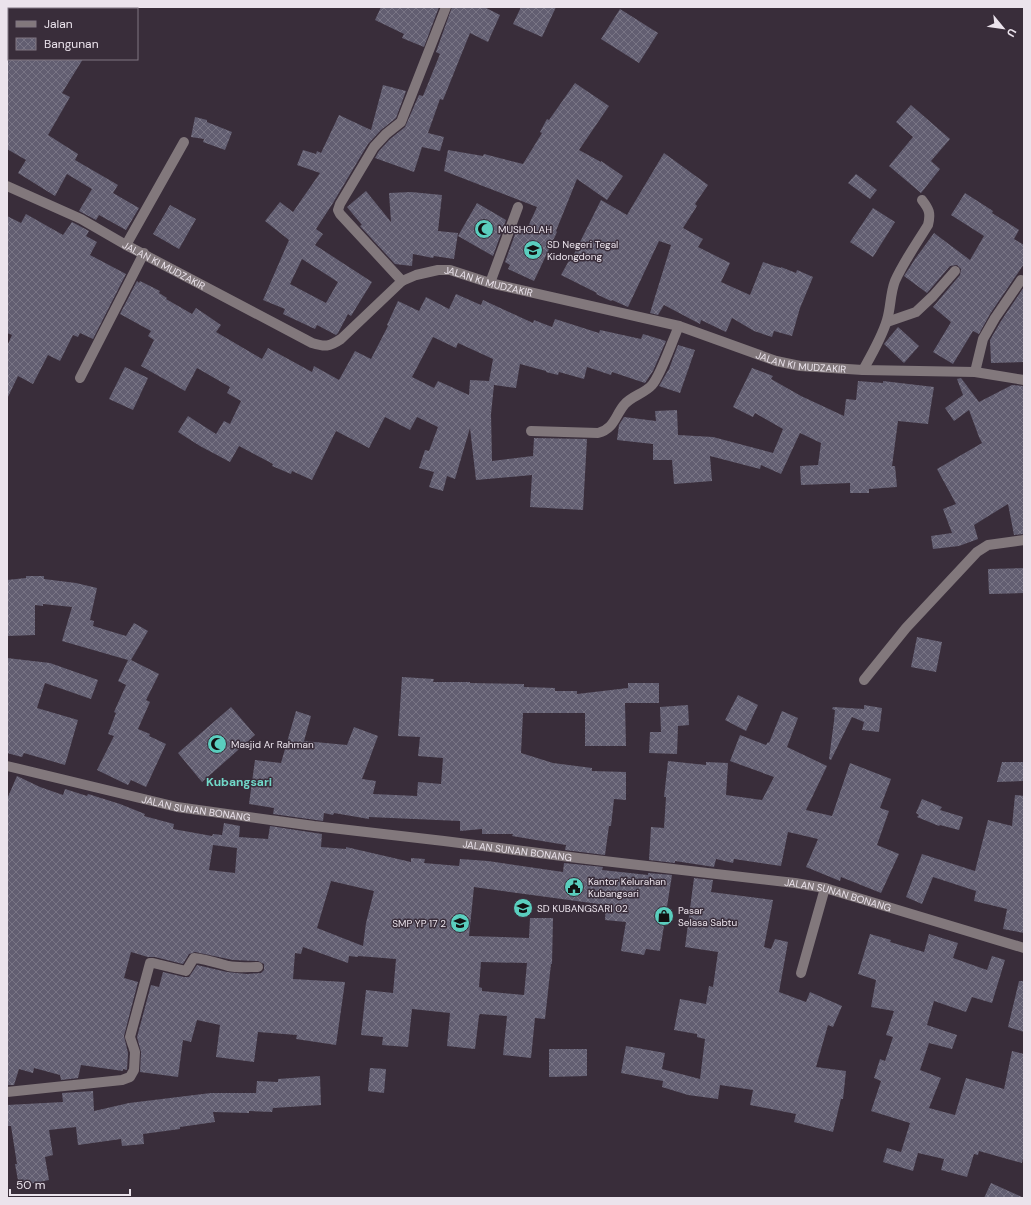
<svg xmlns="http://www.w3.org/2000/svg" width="1031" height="1205" font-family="'DM Sans',sans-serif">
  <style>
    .building { fill: url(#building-cross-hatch); fill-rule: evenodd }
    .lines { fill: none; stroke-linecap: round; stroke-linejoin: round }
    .minor { stroke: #82787c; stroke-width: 10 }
    .labels { text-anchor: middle; stroke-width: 3; stroke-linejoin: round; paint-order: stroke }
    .poi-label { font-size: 10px; fill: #ebe3ec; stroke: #392d3a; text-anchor: start }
    .street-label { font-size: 10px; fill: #ebe3ec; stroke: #392d3a }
    .quarter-label { font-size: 12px; font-weight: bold; fill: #71d9c9; stroke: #392d3a }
  </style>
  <defs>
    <pattern id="building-cross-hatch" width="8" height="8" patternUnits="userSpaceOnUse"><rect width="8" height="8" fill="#625e71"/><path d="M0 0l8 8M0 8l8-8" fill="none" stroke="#797585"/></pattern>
  </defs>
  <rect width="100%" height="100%" fill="#392d3a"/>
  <path class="building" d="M381,7h58l-15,40 -22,-9 2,-4 -29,-14z
    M452,7h32l16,8 -12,27 -18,-9 -27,67 -3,-1 -12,34 16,4 -4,14 -18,-4 -8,25 -39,-14 4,-7 11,-12 15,-12 14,-32 4,1 17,-42 -4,-2z
    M521,7h35l-14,30 -29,-13z
    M620,9l38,24 -19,30 -38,-24z
    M7,59h76l-21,34 8,4 -22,38 30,19 -3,6 43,25 -5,8 26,15 -13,22 -27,-15 -3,5 -17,-9 13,-22 -25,-15 -12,22 -37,-23 8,-13 -19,-11z
    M575,83l34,23 -30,44 22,12v-1l22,15 -16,24 -30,-21 -21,52 1,1 -23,49 -26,-12 2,-4 -5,-3 13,-36 8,5 11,-24 -93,-36 4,-21 35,6 1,-2 39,10 19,-31 -2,-1 7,-13 2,1z
    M383,85l23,6 -10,27 -15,12 -13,14 -35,59 -17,26 7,5 -8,11 57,37 -21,34 -3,-2 -10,19 -2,2 -19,-10 -2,4 -32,-15 2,-5 -22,-9 26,-60 -24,-19 15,-19 13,10 27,-39 -23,-8 6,-15 13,4 1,-3 4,2 18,-38 32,15zM302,259l36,23 -12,21 -36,-19z
    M911,105l39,34 -19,22 9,8 -19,24 -32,-27 24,-29 -17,-15z
    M195,117l12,3v2l25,10 -7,18 -22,-8 1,-3 -13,-2z
    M664,153l44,32 -13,19 2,2 -14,22 20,11 -5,8 32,16 -9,19 29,13 13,-33 18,6v-1l15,6 1,-3 16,7 -13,31 -8,28 -18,-5 -2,6 -18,-6 -22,-13 -6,14 -25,-12 -1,4 -36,-19 -6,10 -8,-2 21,-68 -12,-4 -31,66 -16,-7 -1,1 -15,-7 1,-1 -36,-18 10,-18 1,1 29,-58 26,15z
    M856,174l21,16 -7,9 -22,-16z
    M366,191l25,31 -2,-29 22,-1 31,3 -4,36 20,2 -4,26 -20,-3 -1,2 -20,-4 -1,12 -17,-2 -35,-38 2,-1 -15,-18z
    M965,193l28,18 -1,2 27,17 -5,9 10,6v19l-34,50 -11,20 -6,-3 -20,33 -20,-12 18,-30 -18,-15 27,-32 1,-6 -4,-4 -7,1 -23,27 -23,-17 11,-17 19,-26 36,27 14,-24 -33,-21z
    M477,203l29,17 -13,36 -35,-20z
    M170,205l26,14 -17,30 -26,-15z
    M873,208l22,14 -22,35 -23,-15z
    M26,214l37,21 9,-13 17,9 -3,5 11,6 -7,13 36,19 -33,65 -13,-6 -2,4 -5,-2 -13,26 -12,-6 -15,29 -15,-8 -11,23v-53l5,-11 -5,-2v-117l14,7z
    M137,281l2,2 1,-2 20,10 -1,2 8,5 -1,1 26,15 4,-6 25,17 -5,7 46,27 6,-11 44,24 2,-6 25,14 16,-29 16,8 17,-33 -1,-1 11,-24 21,10 7,-14 23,12 7,-15 25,11 2,-5 50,23 1,-3 18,7 3,-8 44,14 1,-3 41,9 2,-5 23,7 -13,30 -8,12 -33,-11 -1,3 -24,-8 -3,12 -25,-7 -1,3 -12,-3v-1l-26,-7 -4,24 -22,-3 -3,29 1,47 41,-5 1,-18 53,1 -4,71 -53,-3 2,-32 -56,5 -6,-52 -15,51 -8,-3 -4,15 -14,-4 5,-15 -15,-4 6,-18 4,1 9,-24 -21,-10 -7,13 -25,-13 -16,31 -33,-17 -24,49 -20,-9 -1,3 -19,-8 1,-2 -34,-18 -9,16 -30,-16 -22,-14 10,-16 28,18 8,-13 6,3 11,-23 -14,-8 3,-6 -33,-19 -12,23 -44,-25 13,-26 -6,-4 3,-5 -31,-17zM433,337l23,11 2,-5 35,16 -4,22 -19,-1 -1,15 -31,-14 -4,7 -22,-11z
    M1024,287v75l-33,1 -1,-23 11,-19z
    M898,327l21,19 -15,17 -20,-19z
    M678,345l17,5 -15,43 -21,-7 10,-17z
    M125,367l23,11 -15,32 -24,-11z
    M752,368l21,8 -2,3 30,17 43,20 2,-17 10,1 2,-19 25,2v-2l51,6 -6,37 -30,-3 -6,45h3l2,21 -28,2v4h-19v-10l-49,2 -1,-19 18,-1 3,-22 -21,-10 -19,41 -20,-9 -1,4 -50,-13 2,25 -38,3 -2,-24h-19v-16l-36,-4 2,-15 5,-8 32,4 -1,-10 22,-1 1,25 35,2 60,16 10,-24 -28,-16 -2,4 -20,-10z
    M961,378l18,24 33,-17 11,1 1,2v146l-10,1 -6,-31 -34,21 4,14 -19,7 -26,3 -2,-13 21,-3 -9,-24 13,-5 -19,-35 45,-26 -3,-6 -10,-27 -15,11 -9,-13 18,-13 -6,-16z
    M1024,568v25l-35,1 -1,-25z
    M26,576h18v3l32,4 21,5 -7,32 4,1 -1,5 33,10 8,-13 14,8 -17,29 28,14 -13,26 4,2 -12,27 12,5 -1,2 17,8 -20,43 -15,-7 -3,5 -31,-15 17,-34 -6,-2 8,-21 -2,-1 12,-27 -8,-4 10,-21 -66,-19 10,-34 -29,-3v2l-8,-1v30l-28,1v-56l19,-2z
    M917,637l25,5 -6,30 -25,-5z
    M7,658l43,5 48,17 -7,19 -46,-16 -8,25 41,12 -13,45 -41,-12 -2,4 -15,-4z
    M402,677l32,2 -1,3h37v1l54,1v3l31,1v3h22v3l51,-6v-5h31v20h-34l1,43h-41v-33h-62l-2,40 32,10 39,5v3l34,1v28l-12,-1 -3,27h-2l-4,29 -40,-5 1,-5 -54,-9 1,-2h-31v-5l-22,2v-10l-91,-4v2l-35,-6 -1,2 -9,-2 -1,8 -50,-7 1,-6 -25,-4 6,-44 26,3 15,-52 15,5 -7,25 43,4 7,-18 24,9 -16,43 14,2 -3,13 44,2 1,-14 23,2 2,-26 -25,-2 2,-19 -22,-1z
    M738,695l20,10 -12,26 -21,-11z
    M688,705l1,20 -11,1 -1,28 -28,-1 1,-21h11l-1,-25z
    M864,705l18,3 -3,24 -17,-2 2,-8 -12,-5 -21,43 -2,-1 5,-38 1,-11 -3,-1 1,-2 31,2z
    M231,707l24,28 -53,47 -24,-29z
    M782,711l16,7 -11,29 40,19 -21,44 26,6 18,-53 41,16 -11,29 9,3 -12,34 22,9 -18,39 -40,-16 -1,4 -34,-14 12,-28 -30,-7 -7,34 -47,-7 -1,4 -17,-4 -2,8 -39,-6v2l-26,-3 2,-33 13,1 2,-31h-2l4,-36 38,4v-3l22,1 -2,32 36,5 12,-23 -44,-16 10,-26 26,10 2,-3 1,1z
    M1002,762h22v19l-27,1z
    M17,776l23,11 23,8 2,-6 22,7 1,-2 32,10 25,10 -1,2 30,8 -1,5 39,7 1,-2 9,1 2,-12 16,3 -1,11 29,2 2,-13 52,8 -1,13 25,2v-2l65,15v-4l14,1 -1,4 35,3 1,-7 28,2 75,11 1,-9 39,4 -1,3 46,5v-2l24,2 -12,76 -14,-2 -2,6 -23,-4 5,-29 -21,-2 1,-15 -132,-18 -5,49 60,2 1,-20h23l-1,46h-1l-6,55 -10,-1 -4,40 -28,-3 4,-39 -27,-2 -1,2 -4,33 -28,-3 3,-33 -38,-4 -4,38 -26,-2 1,-8 -22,-2 5,-45 27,3 3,-34 -38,-3v1l-9,-1 -1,7 -45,-16 -2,7 -6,-1 -2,26 52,3 -9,63 -40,-6 1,-4 -39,-3 -4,30 -38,-5 4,-32 -23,-5 -6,22 -8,-2 -5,37 -38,-5 1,-20 -4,-15 14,-52 8,2 4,-15 21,5h5l8,-12 30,7 20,2 14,-1 3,-3v-6l-6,-3 -25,-1 -38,-8 -6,2 -6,10 -28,-7h-7l-17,-5 -7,26 14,4 -14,54 4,17 -1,17 -4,-1v2l-42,-6 -3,13 -17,2 -1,-5 -26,-7 -1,5 -14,-4 -5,16h-7v-286zM213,845l24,3 -2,25 -26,-3zM331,881l43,10 -8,32 -3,23 -46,-18zM481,962l46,1 -3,32 -42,-4v-3l-3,-1z
    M1015,795l9,1v137l-21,-4 4,-20 -33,-8 2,-10 -43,-14 -11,27 -16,-7 16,-43 53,17 13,-51 24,6z
    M922,799l20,8 -2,3 23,7 -4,13 -19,-5 -1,1 -22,-9 2,-2 -3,-2z
    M694,878l19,2 -2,12 62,8 -9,47 7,2 4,-10 13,3 -9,50 27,10 4,-10 32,14 -9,21 -5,-2 -12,42 30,4 -3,28h-2l-8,33 -39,-10 2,-8 -46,-9 3,-15 -33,-5 -2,14 -30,-4 -26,-8 1,-6 -42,-8 5,-27 39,7 -3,16 38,10 5,-40 -8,-2v-3l-23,-4 6,-31 26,5 3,-18 4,1 5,-35 -33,-5z
    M870,934l21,6 -1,2 34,10 5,-18 29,9 -5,15 34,12 5,-14 13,4 -13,43 -20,-6 -6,15 -32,-11 -7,24 30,10 -5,14 -23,-6 -9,27 21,8 -12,30 26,7 11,-37 38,11 8,-38 12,3v100l-2,9 -43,-12 -1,4 -4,-1 -7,23 -26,-7 3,-11 -26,-6 -5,18 -30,-9 4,-14 14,4 9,-29 -39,-12 10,-30 -7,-3 6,-19 5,2 8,-24 -7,-2 8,-24 -23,-4 5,-27 -18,-6z
    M1019,981h5v51l-16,-5z
    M549,1049h38v27l-38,1z
    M370,1068l16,1 -2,24 -16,-2z
    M320,1076l1,29 -48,3 -1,4 -23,-1v2l-36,-1 2,10 -35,5v2l-37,5 1,10 -22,2 -1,-7 -43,6 -2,-18 -27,3 4,25 -8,2 4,23 -30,6 -4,-22h2l-6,-38h-4v-21l56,-3 -1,-9 31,-2 1,20 35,-8 82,-10h45l1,-12 21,1v-3z
    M991,1183l33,15h-40z"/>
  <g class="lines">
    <g class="minor">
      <path id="s1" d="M7,186l74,33 45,26 186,98c13,4 17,4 29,-4l61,-58 14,-6 22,-5h12l40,13 189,43 97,35 24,5 63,4 112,2 49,8"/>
      <path d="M126,245l58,-103"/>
      <path d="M402,281l-62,-67 -2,-4 2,-6 34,-57 12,-13 15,-12 45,-115"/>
      <path d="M490,283l28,-76"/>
      <path d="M887,322l29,-10 17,-16 22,-25"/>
      <path d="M863,370c9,-16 19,-33 24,-50 4,-13 3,-26 8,-39 9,-20 22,-38 33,-56 3,-12 1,-16 -6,-25"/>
      <path d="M975,372l8,-33 12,-21 26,-38"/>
      <path d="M80,378l64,-125"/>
      <path d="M531,431l67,2c16,-4 17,-17 26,-28 7,-9 20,-11 28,-20 9,-10 20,-44 27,-59"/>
      <path d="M864,680l42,-52 71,-76 11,-7 36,-5"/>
      <path id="s2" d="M7,766l170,41 137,19 130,15 134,17 217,25 30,5 199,60"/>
      <path d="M801,973l24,-85"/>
      <path d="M7,1092l115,-12 8,-3 4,-7 1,-18 -5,-15 20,-74h3l33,8 8,-13c12,1 23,5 34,8 10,2 20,1 30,1"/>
    </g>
  </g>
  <defs>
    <g id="mosque-disc" transform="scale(1)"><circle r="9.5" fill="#5acebe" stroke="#392d3a"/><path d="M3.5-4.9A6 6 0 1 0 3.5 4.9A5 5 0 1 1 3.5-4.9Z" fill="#111"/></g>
    <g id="school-disc" transform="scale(1)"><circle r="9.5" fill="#5acebe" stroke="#392d3a"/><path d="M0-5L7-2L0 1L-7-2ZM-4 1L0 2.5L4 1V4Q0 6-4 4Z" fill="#111"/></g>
    <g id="civic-disc" transform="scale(1)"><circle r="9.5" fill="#5acebe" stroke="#392d3a"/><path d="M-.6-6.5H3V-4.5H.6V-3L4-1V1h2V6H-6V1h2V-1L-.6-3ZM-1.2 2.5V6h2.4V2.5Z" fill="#111"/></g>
    <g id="shop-disc" transform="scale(1)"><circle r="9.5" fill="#5acebe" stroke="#392d3a"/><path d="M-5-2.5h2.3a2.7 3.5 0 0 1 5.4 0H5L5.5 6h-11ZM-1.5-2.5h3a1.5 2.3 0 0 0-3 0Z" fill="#111"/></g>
  </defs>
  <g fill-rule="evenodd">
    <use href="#mosque-disc" x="484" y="229"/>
    <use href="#school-disc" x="533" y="250"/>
    <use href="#mosque-disc" x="217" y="744"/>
    <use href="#civic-disc" x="574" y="887"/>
    <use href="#school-disc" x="523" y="908"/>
    <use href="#shop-disc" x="664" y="916"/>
    <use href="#school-disc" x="460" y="923"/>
  </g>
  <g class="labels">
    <g class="poi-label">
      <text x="498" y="233">MUSHOLAH</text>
      <text x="547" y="248">SD Negeri Tegal<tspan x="547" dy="12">Kidongdong</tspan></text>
      <text x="231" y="748">Masjid Ar Rahman</text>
      <text x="588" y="885">Kantor Kelurahan<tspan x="588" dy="12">Kubangsari</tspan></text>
      <text x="537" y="912">SD KUBANGSARI 02</text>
      <text x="678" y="914">Pasar<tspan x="678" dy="12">Selasa Sabtu</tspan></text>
      <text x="446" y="927" text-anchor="end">SMP YP 17 2</text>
    </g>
    <g class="street-label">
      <text dy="4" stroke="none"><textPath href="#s1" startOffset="176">JALAN KI MUDZAKIR</textPath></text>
      <text dy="4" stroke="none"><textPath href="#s1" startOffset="548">JALAN KI MUDZAKIR</textPath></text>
      <text dy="4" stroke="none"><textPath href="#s1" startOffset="872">JALAN KI MUDZAKIR</textPath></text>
      <text dy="4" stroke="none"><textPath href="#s2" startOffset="194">JALAN SUNAN BONANG</textPath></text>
      <text dy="4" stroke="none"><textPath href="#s2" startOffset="518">JALAN SUNAN BONANG</textPath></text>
      <text dy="4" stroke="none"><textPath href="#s2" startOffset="842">JALAN SUNAN BONANG</textPath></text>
    </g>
    <g class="quarter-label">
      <text x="239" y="786">Kubangsari</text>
    </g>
  </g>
  <rect width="1031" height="1205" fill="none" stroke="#ebe3ec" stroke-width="16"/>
  <rect x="8" y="8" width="130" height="52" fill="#392d3a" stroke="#807681"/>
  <rect x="16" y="21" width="20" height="6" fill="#82787c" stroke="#807681"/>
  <text x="44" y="28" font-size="12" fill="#ebe3ec">Jalan</text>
  <rect x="16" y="38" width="20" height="12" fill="url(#building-cross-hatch)" stroke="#807681"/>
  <text x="44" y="48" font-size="12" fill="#ebe3ec">Bangunan</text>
  <g transform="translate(1003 28) rotate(119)" stroke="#392d3a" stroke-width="3" paint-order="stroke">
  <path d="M0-3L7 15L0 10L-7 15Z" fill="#ebe3ec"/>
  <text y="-6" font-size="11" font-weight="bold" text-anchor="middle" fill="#ebe3ec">U</text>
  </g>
  <path d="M10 1189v6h120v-6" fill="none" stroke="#ebe3ec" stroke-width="2"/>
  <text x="16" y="1189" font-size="12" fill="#ebe3ec" stroke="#392d3a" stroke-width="3" paint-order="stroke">50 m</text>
</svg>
